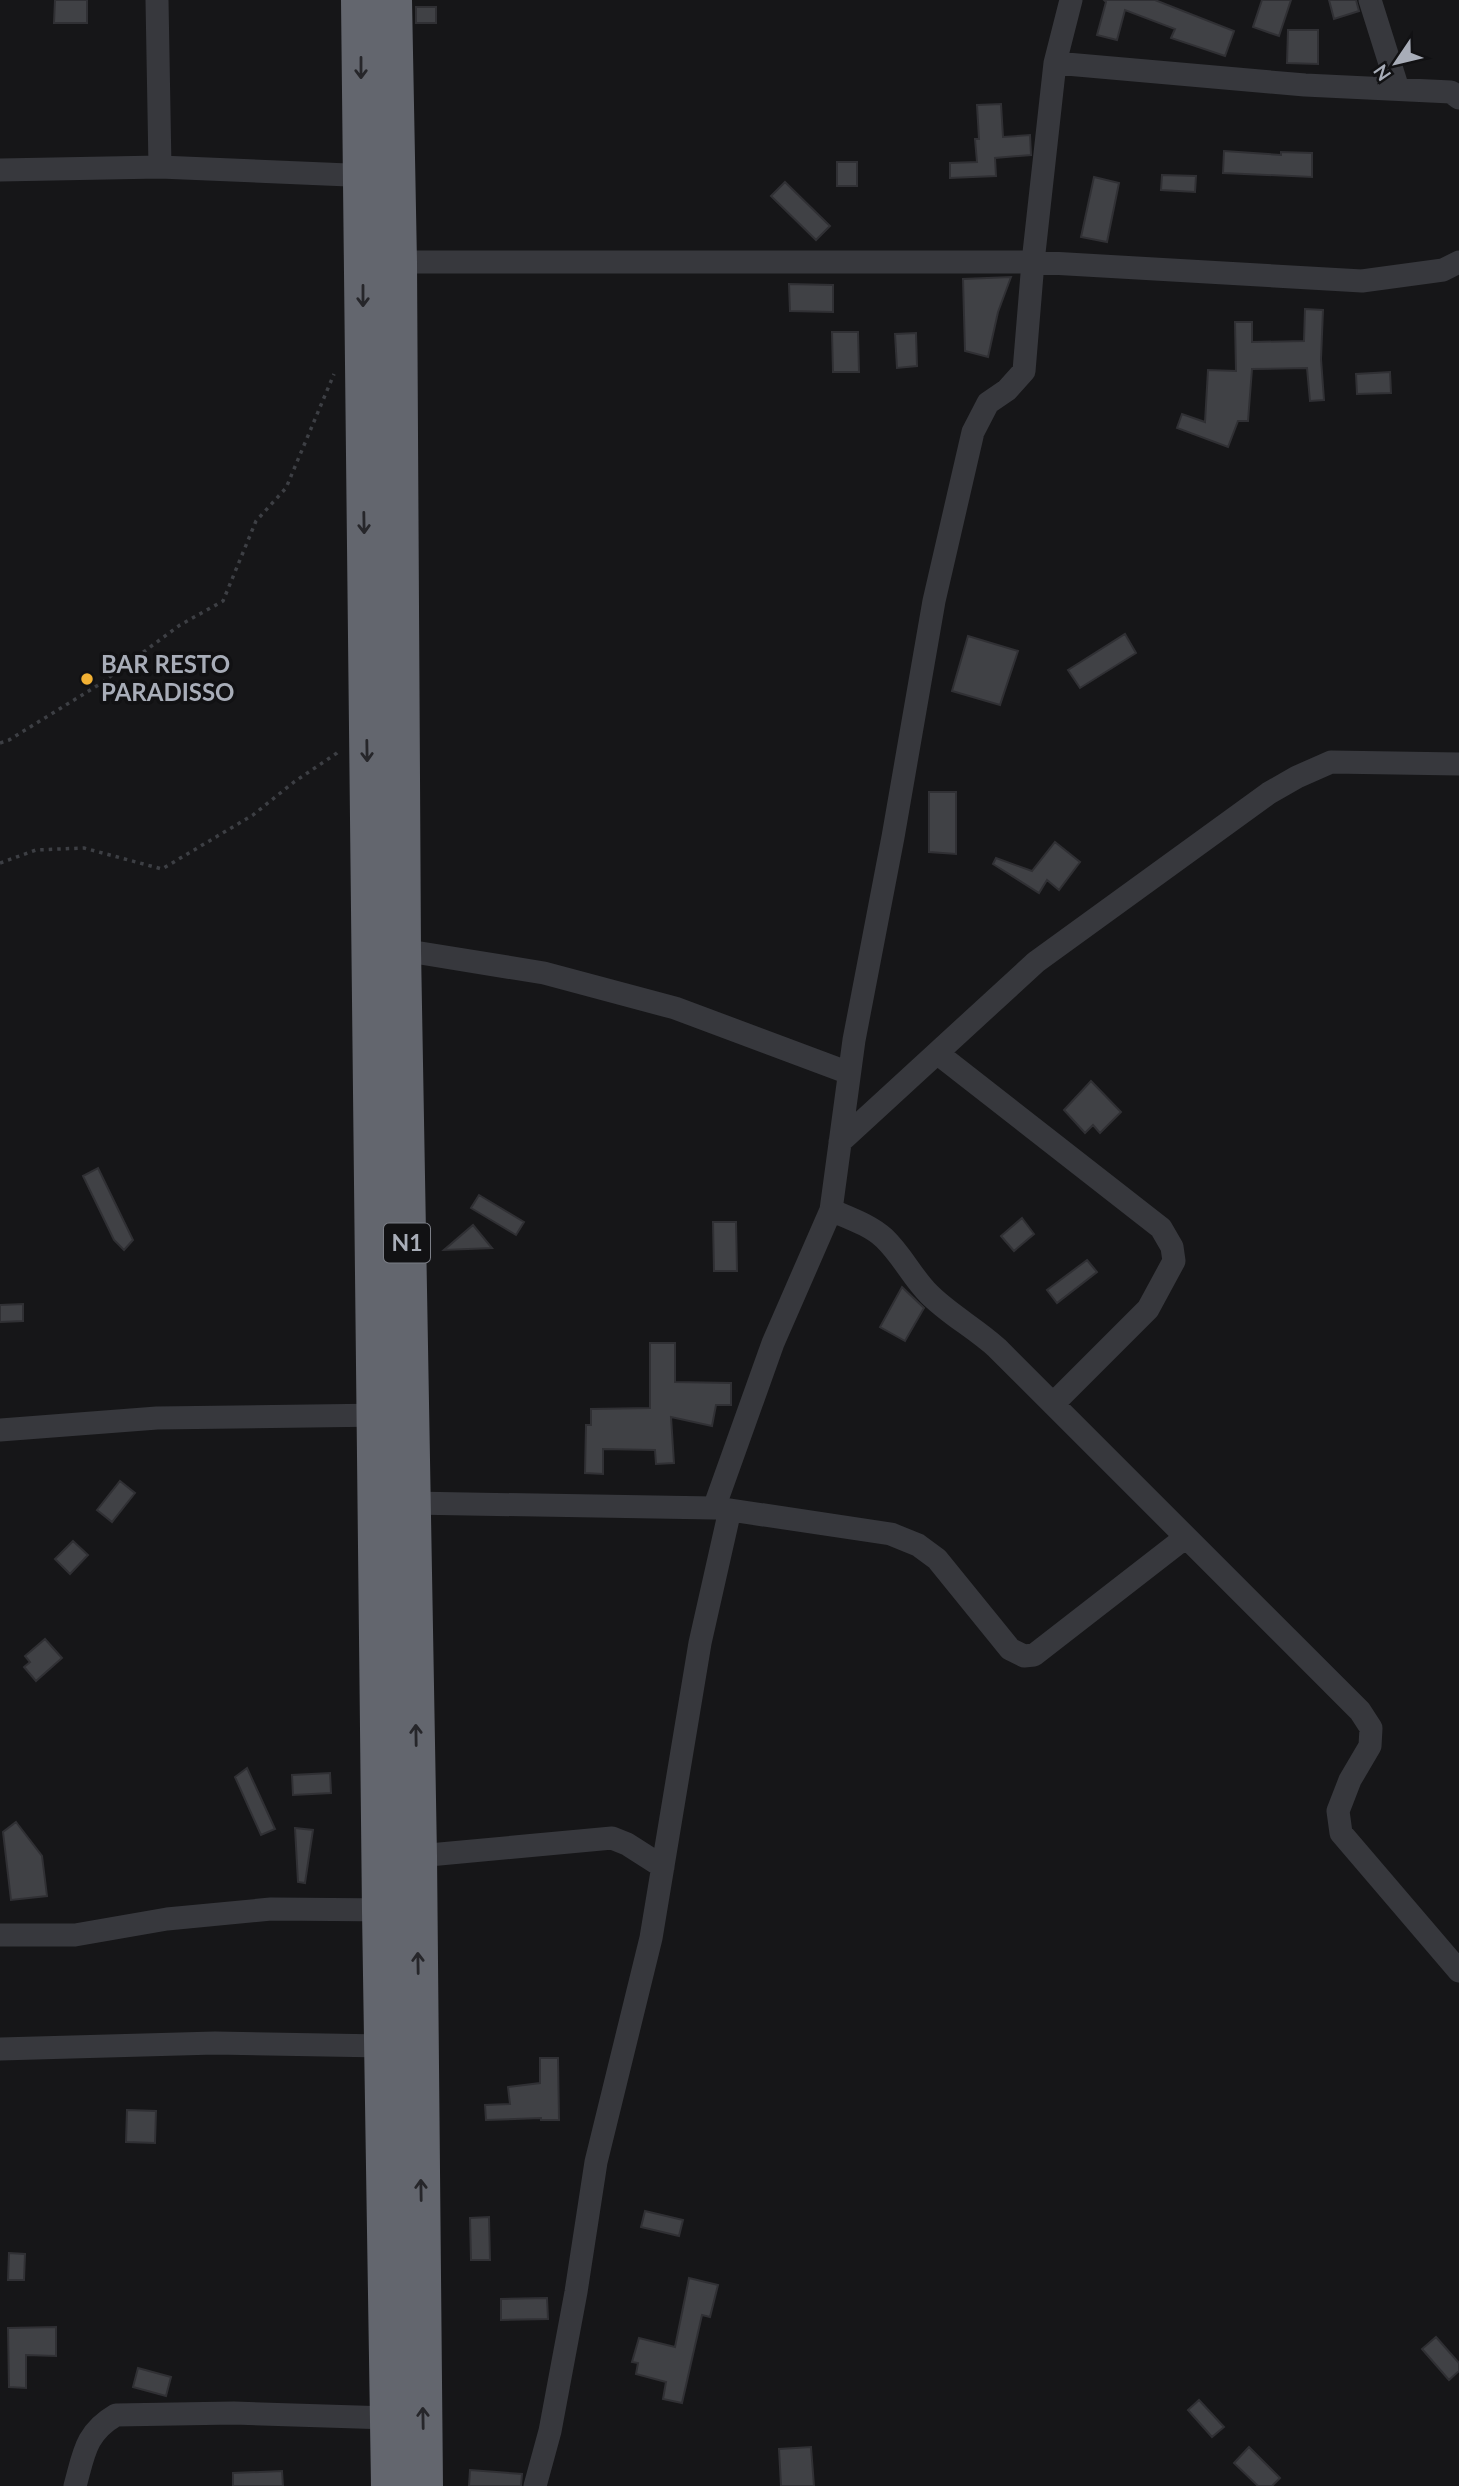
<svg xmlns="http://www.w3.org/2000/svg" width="1459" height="2486" font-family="Lato,sans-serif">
	<rect width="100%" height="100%" fill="#161618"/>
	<path fill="#404145" stroke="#303034" stroke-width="2" d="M55 0H87V23H54Z
		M1104 0H1155L1234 31 1225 56 1171 38 1175 29 1125 10 1117 40 1097 35 1106 2Z
		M1262 0H1291L1279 36 1253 27Z
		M1329 0H1356L1359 11 1334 19Z
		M416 7H436V23H416Z
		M1288 30H1318V64L1287 63Z
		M1001 104 1003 137 1030 135 1031 155 995 158 996 176 950 178V163L977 162 975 139H979L977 105Z
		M1224 151 1281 155V152L1312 153V177L1223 173Z
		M837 162H857V186H837Z
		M1162 175 1196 176 1195 192 1161 190Z
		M1094 177 1119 183 1107 242 1081 237Z
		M785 182 830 226 816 240 771 196Z
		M1011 277 998 312 988 357 965 351 963 279Z
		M789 284 833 285V312L790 311Z
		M1305 309 1323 310 1321 359 1324 400 1310 401 1307 368 1252 369 1248 421H1238L1228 447 1177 428 1182 414 1205 422 1208 370 1236 371 1235 322H1252V342L1304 341Z
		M832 332H858L859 372H833Z
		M916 333 917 366 897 368 895 334Z
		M1390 372 1391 393 1357 394 1356 374Z
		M1125 634 1136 653 1080 688 1068 670Z
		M968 636 1018 651 1000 705 952 691Z
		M929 792H956V854L929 852Z
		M1055 842 1080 862 1059 890 1047 880 1039 893 993 864 996 858 1032 871Z
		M1091 1081 1121 1112 1100 1133 1093 1125 1085 1133 1064 1110Z
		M98 1168 133 1240 124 1250 114 1240 83 1176Z
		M479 1195 524 1222 516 1235 471 1208Z
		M1022 1218 1034 1234 1014 1251 1001 1236Z
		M713 1222H736L737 1271H714Z
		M473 1225 492 1248 444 1250Z
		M1087 1260 1097 1272 1057 1303 1047 1290Z
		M902 1287 924 1308 905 1341 880 1327Z
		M23 1304V1321L0 1322V1305Z
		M650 1343H675V1382L731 1383V1405H716L712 1426 671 1417 674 1463 656 1464 655 1450 603 1449V1474L585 1473 586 1425H591V1409L650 1408Z
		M120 1481 135 1493 112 1522 97 1510Z
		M73 1541 88 1555 70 1574 55 1559Z
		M45 1639 62 1658 36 1681 24 1667 30 1662 25 1656Z
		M247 1768 275 1829 261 1835 235 1777Z
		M330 1773 331 1793 293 1795 292 1775Z
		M16 1822 42 1856 47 1896 11 1900 3 1832Z
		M295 1828 313 1830 305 1883 298 1882Z
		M540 2058H558L559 2120H541V2118L486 2120 485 2105 510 2104 508 2087 540 2083Z
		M127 2110 156 2111 155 2143 126 2142Z
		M645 2211 683 2220 679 2236 641 2227Z
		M489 2217 490 2260H471L470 2218Z
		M9 2253 25 2254 24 2280H8Z
		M689 2278 718 2285 710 2317 702 2315 682 2403 663 2399 666 2382 636 2374 638 2363 632 2362 639 2338 675 2347Z
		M547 2298 548 2319 501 2320V2299Z
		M56 2327V2356L26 2355V2388L9 2387 8 2328Z
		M1436 2337 1459 2363V2371L1449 2380 1422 2349Z
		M138 2368 171 2377 166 2396 133 2387Z
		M1199 2400 1224 2427 1212 2437 1188 2410Z
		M811 2447 814 2486H781L779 2449Z
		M1249 2447 1280 2478 1272 2486H1258L1234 2463Z
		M470 2470 522 2474 521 2486H469Z
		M282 2471 283 2486H233V2473Z"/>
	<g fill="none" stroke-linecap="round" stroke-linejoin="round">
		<path stroke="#3d3f44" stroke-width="3.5" stroke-dasharray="3.5 5" stroke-linecap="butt" d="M0 743 9 740 100 684 180 625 223 601 256 521 286 488 334 374
			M0 863 36 850 84 848 162 869 253 815 294 782 337 753 340 749"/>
		<path stroke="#37383d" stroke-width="23" d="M157 0 160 167
			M1370 0 1398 89
			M1055 63 1305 85 1451 92 1459 98
			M0 170 160 167 372 176
			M398 262H1033L1362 281 1443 270 1459 262
			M402 950 544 973 675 1008 849 1073
			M937 1053 1161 1228 1172 1247 1174 1261 1148 1309 1053 1404
			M840 1142 1036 962 1269 793 1297 777 1331 762 1459 764
			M831 1210C849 1218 870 1225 884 1238 902 1255 912 1277 929 1294 950 1315 975 1328 997 1348L1360 1711 1371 1728 1370 1746 1350 1780 1338 1811 1341 1833 1459 1971
			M0 1430 157 1418 385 1415
			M411 1503 714 1508 773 1343 831 1210 854 1040 893 837 934 601 973 432 988 403 1007 390 1024 371 1033 262 1055 63 1071 0
			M717 1508 891 1534 918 1545 937 1559 1010 1649 1024 1656 1034 1655 1186 1537
			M418 1856 612 1838 627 1844 663 1867
			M0 1935H75L167 1919 271 1909 393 1910
			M0 2049 215 2043 383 2046
			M75 2486C84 2454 85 2433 116 2415L234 2413 389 2418
			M535 2486 550 2431 576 2292 596 2162 651 1938 700 1643 730 1510"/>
		<path stroke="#63666e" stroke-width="38" d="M360 0 381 1911 390 2486
			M393 0 398 262 402 950 418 1856 424 2486"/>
	</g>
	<defs><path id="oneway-shaft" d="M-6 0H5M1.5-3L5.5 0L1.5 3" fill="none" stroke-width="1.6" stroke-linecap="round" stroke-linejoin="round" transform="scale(1.75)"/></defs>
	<g stroke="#26262a">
		<use href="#oneway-shaft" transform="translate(361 68) rotate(90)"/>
		<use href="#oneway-shaft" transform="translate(363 296) rotate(90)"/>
		<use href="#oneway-shaft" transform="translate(364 523) rotate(89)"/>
		<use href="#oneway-shaft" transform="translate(367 751) rotate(89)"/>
		<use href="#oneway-shaft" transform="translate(416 1735) rotate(-91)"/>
		<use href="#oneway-shaft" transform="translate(418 1963) rotate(-91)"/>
		<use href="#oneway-shaft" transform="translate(421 2190) rotate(-91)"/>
		<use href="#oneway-shaft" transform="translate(423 2418) rotate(-91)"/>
	</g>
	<circle fill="#f2b134" stroke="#111113" stroke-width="2.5" cx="87" cy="679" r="7"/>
	<g text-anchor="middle" stroke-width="7" stroke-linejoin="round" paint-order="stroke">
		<rect fill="#111113" stroke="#7b7e86" stroke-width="2" x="384" y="1223.5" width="46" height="39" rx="5"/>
		<g font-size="23" font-weight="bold" fill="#a8adb8">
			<text x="407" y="1251">N1</text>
		</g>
		<g font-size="24" font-weight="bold" fill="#a8adb8" stroke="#111113" text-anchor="start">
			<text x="101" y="673">BAR RESTO<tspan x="101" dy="28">PARADISSO</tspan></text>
		</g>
	</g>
	<g transform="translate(1396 63) rotate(235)" stroke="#111113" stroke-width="5" paint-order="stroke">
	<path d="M0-5L12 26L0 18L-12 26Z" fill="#a8adb8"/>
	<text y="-10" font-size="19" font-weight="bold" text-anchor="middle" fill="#a8adb8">N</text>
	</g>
</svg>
